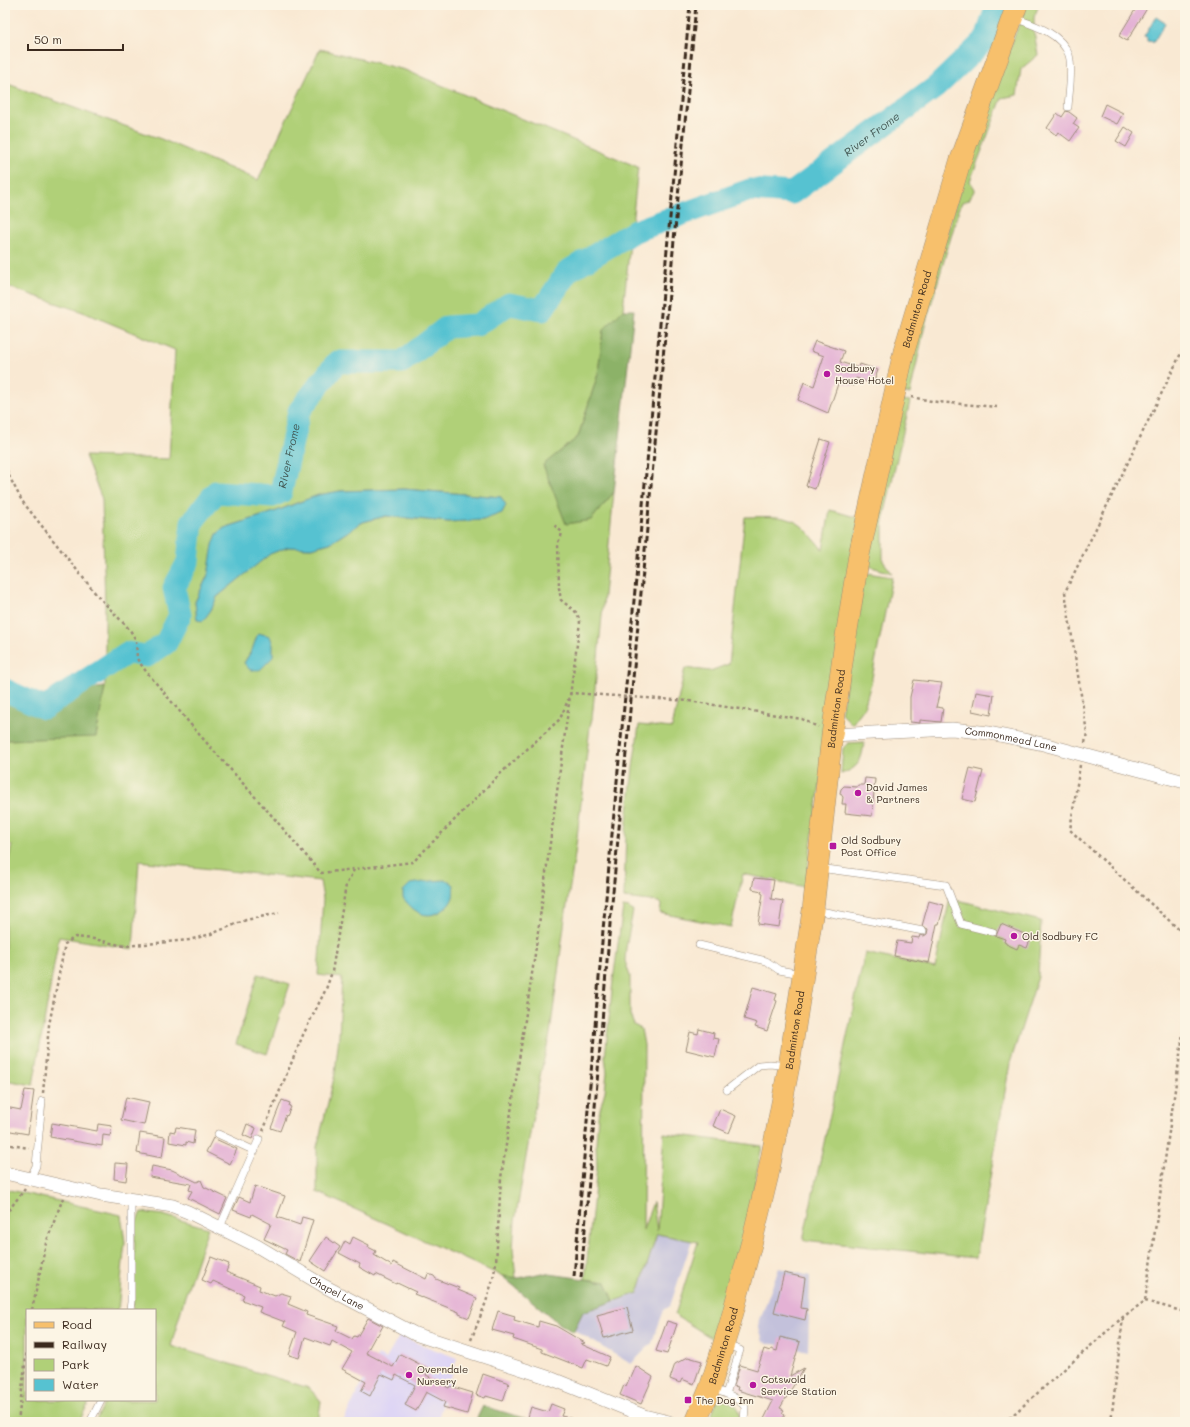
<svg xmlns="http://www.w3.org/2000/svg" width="1190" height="1427" font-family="Mali,sans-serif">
	<rect width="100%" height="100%" fill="#fcf5e5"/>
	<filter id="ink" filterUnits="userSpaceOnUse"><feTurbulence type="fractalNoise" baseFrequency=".025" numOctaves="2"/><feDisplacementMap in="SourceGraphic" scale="8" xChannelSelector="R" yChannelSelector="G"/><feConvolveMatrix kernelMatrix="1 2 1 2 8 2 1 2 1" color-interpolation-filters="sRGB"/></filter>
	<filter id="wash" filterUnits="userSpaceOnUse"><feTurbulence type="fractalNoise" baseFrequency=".012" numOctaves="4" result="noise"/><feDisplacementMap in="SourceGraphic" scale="16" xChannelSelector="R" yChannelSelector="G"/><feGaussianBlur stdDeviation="0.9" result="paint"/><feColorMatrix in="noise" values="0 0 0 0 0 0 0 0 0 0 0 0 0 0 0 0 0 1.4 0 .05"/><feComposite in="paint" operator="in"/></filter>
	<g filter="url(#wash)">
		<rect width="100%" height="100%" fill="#f9e9d3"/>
		<path fill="#ded5f5" d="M400 1335 412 1341 457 1358 437 1422H343L358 1391 378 1355 386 1359Z"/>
		<path fill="#c3c1db" d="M657 1234 692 1240 670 1306 664 1310 652 1343 631 1364 574 1330 583 1312 638 1293Z
			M779 1268 810 1276 808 1351 763 1342 758 1325Z"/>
		<path fill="#b0d078" stroke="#767d4b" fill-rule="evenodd" d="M1026 5H1039L1034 17V32L1038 55 1021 69 1017 95 1002 98 970 181 975 189 969 200 962 202 958 213 925 325 910 394 901 392 968 161Z
			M320 49 405 70 638 167 623 310 603 330 598 374 578 437 543 466 591 520 614 492 592 719 590 726 575 854 565 918 550 1034 540 1076 515 1221 513 1249 516 1278 502 1276 317 1192V1147L335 1074 339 1036 342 978 318 975 323 899 320 881 139 861 133 949 59 937 33 1085 5 1080V877L12 845 5 844V740L96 736 105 687V604L102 499 85 456 169 459 175 350 83 312 5 286V83L161 139 258 180ZM404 489 501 497 483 520 448 522 386 516 363 522 330 543 311 548 289 547 270 553 217 597 211 610 197 620 195 602 208 575 211 563 224 528 274 512 299 502 340 491ZM252 650 273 657 244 663Z
			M899 400 910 401 883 521V561L892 573 865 565Z
			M830 510 859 518 805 887 743 874 731 927 660 913 661 905 659 902 624 898 626 831 633 767 639 725 672 728 685 668 710 671 729 664 745 517C765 517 788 513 804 528 811 535 817 543 823 550Z
			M867 573 892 577 871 683 864 708 852 724 841 713 864 575Z
			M864 742C862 760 859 768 841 774L843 748 848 743Z
			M950 898 1041 921 1038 977 1010 1063 976 1258 803 1240 865 953 935 968Z
			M623 907 629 908 633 911 626 948 625 961 630 976V1015L634 1025 641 1029 644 1045 643 1230 653 1202 657 1231 664 1133 762 1146 739 1266 713 1339 675 1315 698 1242 657 1234 638 1293 614 1301 606 1282 585 1279 597 1167 596 1143 598 1116 605 1091 607 1072 605 1057 613 981Z
			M258 974 290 984 267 1054 236 1044Z
			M5 1189 121 1215 125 1242 118 1310H27V1400H90L79 1422H5Z
			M141 1212 163 1215 208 1228 185 1296 171 1346 309 1388 321 1401 318 1422H95L106 1400H155V1310H133L135 1225Z
			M723 1400C737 1404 740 1406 740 1422H709L717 1401Z"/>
		<path fill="#8cb268" stroke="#646e43" d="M623 310H634L614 492 591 520 566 524 543 465 578 437 598 374 603 330Z
			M105 687 96 737 5 740V700Z
			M542 1273 606 1282 614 1301 583 1312 573 1332 557 1322 502 1276 519 1278Z
			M483 1406 537 1422H475Z"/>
		<path fill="#56c2d1" stroke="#487678" d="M1156 17 1165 23 1153 43 1151 41 1147 42V38L1144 37Z
			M404 489 501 497 506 505 502 513 483 520 448 522 386 516 363 522 330 543 311 548 288 547 270 554 217 597 211 610 203 621 197 620 195 602 208 575 213 545 217 534 224 528 274 512 318 495 340 491Z
			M258 633 270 636 273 645V657L260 670H250L244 663 252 650Z
			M444 880 449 881 454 885C453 888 454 893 453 897 449 910 432 919 420 913 413 910 408 904 403 898V891L410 884 431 881Z"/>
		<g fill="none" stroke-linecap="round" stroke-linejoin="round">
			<path stroke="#56c2d1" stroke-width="23" id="s1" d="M5 690 44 708 127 653 147 656 166 643 180 615 174 588 188 562 192 522 216 492 273 496 281 492 299 411 337 362H402L447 327 477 325 509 304 542 310 568 271 635 231 750 190 792 193 936 87 986 39 997 5"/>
		</g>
		<g id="blocks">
			<path fill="#e4b2d5" d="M1138 5H1149L1127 41 1119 36Z
				M1105 104 1123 113 1117 124 1100 116Z
				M1066 111 1069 112 1077 118 1073 124 1079 128 1070 141 1058 132 1056 135 1047 128 1057 113 1062 117Z
				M1125 127 1134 133 1126 147 1116 141Z
				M815 341 844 351 840 362 859 368 860 364 878 370 873 384 856 378 853 386 839 381 828 413 798 400 804 382 814 386 824 356 811 351Z
				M821 439 830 442 815 489 806 486Z
				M914 680 942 683 936 707 943 708 941 722 920 720V723L910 722V697Z
				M976 692 994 695 991 715 972 711Z
				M970 768 983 771 975 802 962 799Z
				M865 778 875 779 872 816 845 813 846 804H842L843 797 840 793 841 789 844 786 857 787 858 785H864Z
				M754 878 774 880 771 899 783 901 779 927 758 924 763 894 761 893 762 891 752 889Z
				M929 901 944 905 939 924H937L929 963 894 956 897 941 911 943 912 937 919 938 920 935 924 936 927 934 928 929 922 926Z
				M1001 924 1031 937 1027 948 1019 945 1017 949 1006 944V943L1004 942 1005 939 996 936Z
				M753 987 777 994 775 1000 777 1001 767 1031 755 1027 757 1023 744 1019Z
				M699 1029 714 1033 713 1038 719 1039 715 1057 686 1050 690 1032 698 1034Z
				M25 1090 34 1091 28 1134 5 1130V1107L21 1110Z
				M126 1097 149 1102 144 1125 121 1120Z
				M282 1100 290 1103 289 1106 291 1107 287 1116 286 1115 280 1131 271 1128Z
				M720 1109 736 1116 729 1133 713 1126Z
				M52 1123 97 1131 98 1124 112 1126 110 1136 103 1135 102 1146 50 1137Z
				M247 1124 256 1128 252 1139 243 1135Z
				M176 1127 195 1130 193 1144 186 1142V1145L169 1142 170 1131 175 1132Z
				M140 1133 165 1137 162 1158 137 1153Z
				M213 1138 237 1149 230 1164 206 1152Z
				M115 1163 128 1164 126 1181 114 1179Z
				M152 1166 172 1170 197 1182 201 1180 204 1187 227 1198 220 1214 188 1198 192 1191 189 1190 191 1184 150 1177Z
				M255 1186 285 1196 277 1217 300 1225 302 1217 313 1220 300 1262 285 1254 287 1250 264 1239 271 1224 252 1214 251 1217 233 1210 239 1197 250 1202Z
				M326 1237 340 1247 325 1271 310 1261Z
				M353 1237 369 1245 368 1247 376 1251 374 1255 392 1266 393 1262 426 1279 428 1274 434 1276 436 1279 459 1288 458 1290 477 1298 469 1318 459 1314V1312L414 1294 416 1292 397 1283 396 1284 376 1274 375 1276 359 1267 360 1264 339 1253 345 1241 350 1244Z
				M211 1257 229 1264 226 1272 260 1286 259 1290 275 1296 281 1293 291 1296 288 1304 307 1312 306 1315 338 1326 336 1331 352 1339 354 1336 357 1337 368 1318 383 1326 377 1336 376 1335 366 1353 393 1367 400 1354 429 1369 426 1375 430 1377 429 1378 449 1388 450 1386 473 1393 467 1414 443 1407 445 1402 426 1392 416 1411 405 1405 415 1385 396 1375 394 1380 381 1374 370 1396 361 1391 366 1382 342 1369 352 1352 332 1341 330 1346 305 1337 299 1358 289 1355 297 1332 283 1326 285 1322 259 1312 261 1307 242 1300 244 1295 213 1281 211 1284 202 1280Z
				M784 1273 805 1278 801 1308 807 1309 805 1320 774 1312Z
				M627 1307 633 1330 604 1338 597 1315Z
				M498 1311 515 1316 514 1320 538 1327 539 1321 556 1326 585 1343 581 1344 610 1357 606 1366 587 1359 583 1368 542 1352V1349L513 1339 514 1336 492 1330Z
				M667 1321 677 1324 667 1354 656 1351Z
				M780 1337 800 1342 790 1376 804 1368 780 1408 784 1410 782 1413 785 1415 781 1422H764L763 1421 773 1401 737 1390 738 1387 734 1386 740 1365 757 1370 764 1349 770 1351 771 1349 777 1351Z
				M688 1357 702 1361 694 1384 682 1379 680 1383 670 1379 675 1364Z
				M636 1366 653 1377 641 1404 620 1395 624 1385 626 1386 630 1377 631 1378Z
				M483 1374 509 1383 503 1401 486 1396 485 1398 476 1395Z
				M551 1404 564 1409 561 1416 574 1419 573 1422H544L528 1417 531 1407 548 1412Z"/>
		</g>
	</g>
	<g filter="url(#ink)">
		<use href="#blocks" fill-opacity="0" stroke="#9a8a78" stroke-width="1"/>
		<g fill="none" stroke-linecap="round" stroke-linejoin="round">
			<g stroke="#9a8a78" stroke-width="8">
				<path id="service" d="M1014 18C1034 25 1061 33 1069 55 1073 69 1069 92 1068 107
					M819 868 946 885 961 924 993 932
					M815 910 923 931
					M699 945 766 961 779 970 801 974
					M727 1090 759 1065 770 1064 787 1066
					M218 1134 255 1151
					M30 1179 36 1166 42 1101
					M220 1227 259 1139
					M130 1310 131 1302V1200
					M712 1389C724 1393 737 1396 745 1407L744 1422
					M726 1394 740 1350 726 1345
					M90 1422 101 1400"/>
			</g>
			<g stroke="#9a8a78" stroke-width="14">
				<g id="minor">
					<path id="s2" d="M832 735 952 729 989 733 1043 744 1185 782"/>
					<path id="s3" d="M5 1173 101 1195 173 1206 188 1212 257 1246 324 1286 415 1334 550 1378 644 1416 669 1422"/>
				</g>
			</g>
			<g stroke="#9a8a78" stroke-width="22">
				<g id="primary">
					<path id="s4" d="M696 1422 710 1388 730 1324 753 1237 768 1175 789 1066 813 910 832 735 844 649 859 555 904 351 960 162 1017 5"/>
				</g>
			</g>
			<path stroke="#9a8a78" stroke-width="2.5" stroke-dasharray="3 3" stroke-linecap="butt" d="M911 397 937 402 997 407
				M5 464 8 474 22 501 96 594 130 630 136 640 137 659 145 670 197 732 273 817 321 873 413 862 501 773 560 719 571 693 587 694
				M689 701 802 719 818 727
				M1085 743 1087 733 1065 592 1185 345
				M1080 765 1070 830 1185 935
				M43 1093 49 1025 65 944 75 937 94 939 124 946 189 940 211 934 246 920 279 913
				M263 1131 303 1035 326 989 332 972 346 885 354 870
				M5 1144 29 1148
				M5 1215 25 1189
				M1145 1301 1185 1312
				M32 1310 46 1243 63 1198
				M471 1340 486 1302 493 1279 496 1263 501 1178 535 954 580 622 577 613 561 600 559 588 558 542 561 537 562 532 554 525
				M18 1422 27 1349
				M1005 1422 1123 1317 1145 1301 1185 1019
				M1111 1422 1123 1317"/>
			<use href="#service" stroke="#fff" stroke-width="7"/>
			<use href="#minor" stroke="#fff" stroke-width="13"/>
			<use href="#primary" stroke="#f7c06c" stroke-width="21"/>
			<path stroke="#3b2a1e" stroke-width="3" stroke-dasharray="6 3" stroke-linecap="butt" d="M574 1277 603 930 690 5
				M581 1278 610 924 696 5"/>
			<path stroke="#9a8a78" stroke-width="2.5" stroke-dasharray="3 3" stroke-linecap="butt" d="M587 694 689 701"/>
		</g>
	</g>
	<g fill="#b5179e" stroke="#fcf5e5" stroke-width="1.5">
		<circle cx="827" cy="374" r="4"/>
		<circle cx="858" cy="793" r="4"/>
		<rect x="829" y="842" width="8" height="8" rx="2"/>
		<circle cx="1014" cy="936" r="4"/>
		<circle cx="409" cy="1375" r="4"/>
		<circle cx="753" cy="1385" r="4"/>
		<rect x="684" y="1396" width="8" height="8" rx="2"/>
	</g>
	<g text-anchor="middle" stroke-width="3" stroke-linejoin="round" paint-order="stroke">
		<g font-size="10" fill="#3b2a1e" stroke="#fcf5e5">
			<text dy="4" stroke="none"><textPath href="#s4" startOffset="1137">Badminton Road</textPath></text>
			<text dy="4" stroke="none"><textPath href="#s4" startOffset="729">Badminton Road</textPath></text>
			<text dy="4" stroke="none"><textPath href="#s2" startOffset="180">Commonmead Lane</textPath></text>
			<text dy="4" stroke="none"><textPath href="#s4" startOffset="405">Badminton Road</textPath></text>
			<text dy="4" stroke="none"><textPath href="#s3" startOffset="357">Chapel Lane</textPath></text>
			<text dy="4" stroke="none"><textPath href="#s4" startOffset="81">Badminton Road</textPath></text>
		</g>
		<g font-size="10" fill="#3b2a1e" stroke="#fcf5e5" text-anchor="start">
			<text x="835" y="372">Sodbury<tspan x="835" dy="12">House Hotel</tspan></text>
			<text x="866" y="791">David James<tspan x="866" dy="12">&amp; Partners</tspan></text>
			<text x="841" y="844">Old Sodbury<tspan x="841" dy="12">Post Office</tspan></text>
			<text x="1022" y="940">Old Sodbury FC</text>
			<text x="417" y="1373">Overndale<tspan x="417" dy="12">Nursery</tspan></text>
			<text x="761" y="1383">Cotswold<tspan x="761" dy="12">Service Station</tspan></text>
			<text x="696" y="1404">The Dog Inn</text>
		</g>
		<g font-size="11" font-style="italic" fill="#435854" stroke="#fcf5e5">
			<text dy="4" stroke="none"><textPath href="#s1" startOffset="1176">River Frome</textPath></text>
			<text dy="4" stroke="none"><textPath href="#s1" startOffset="456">River Frome</textPath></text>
		</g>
	</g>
	<rect width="1190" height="1427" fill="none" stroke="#fcf5e5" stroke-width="20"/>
	<rect x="26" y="1309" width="130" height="92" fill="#fcf5e5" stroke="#afa495"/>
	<rect x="34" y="1322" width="20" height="6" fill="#f7c06c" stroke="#afa495"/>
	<text x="62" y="1329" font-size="12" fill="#3b2a1e">Road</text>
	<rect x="34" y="1342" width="20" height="6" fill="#3b2a1e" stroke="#afa495"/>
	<text x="62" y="1349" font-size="12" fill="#3b2a1e">Railway</text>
	<rect x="34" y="1359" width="20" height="12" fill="#b0d078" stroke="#afa495"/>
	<text x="62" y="1369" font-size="12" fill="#3b2a1e">Park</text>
	<rect x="34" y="1379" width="20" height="12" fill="#56c2d1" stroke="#afa495"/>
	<text x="62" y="1389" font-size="12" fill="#3b2a1e">Water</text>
	<path d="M28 44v6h95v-6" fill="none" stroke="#3b2a1e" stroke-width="2"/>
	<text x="34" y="44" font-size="12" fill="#3b2a1e" stroke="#fcf5e5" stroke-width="3" paint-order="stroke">50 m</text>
</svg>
